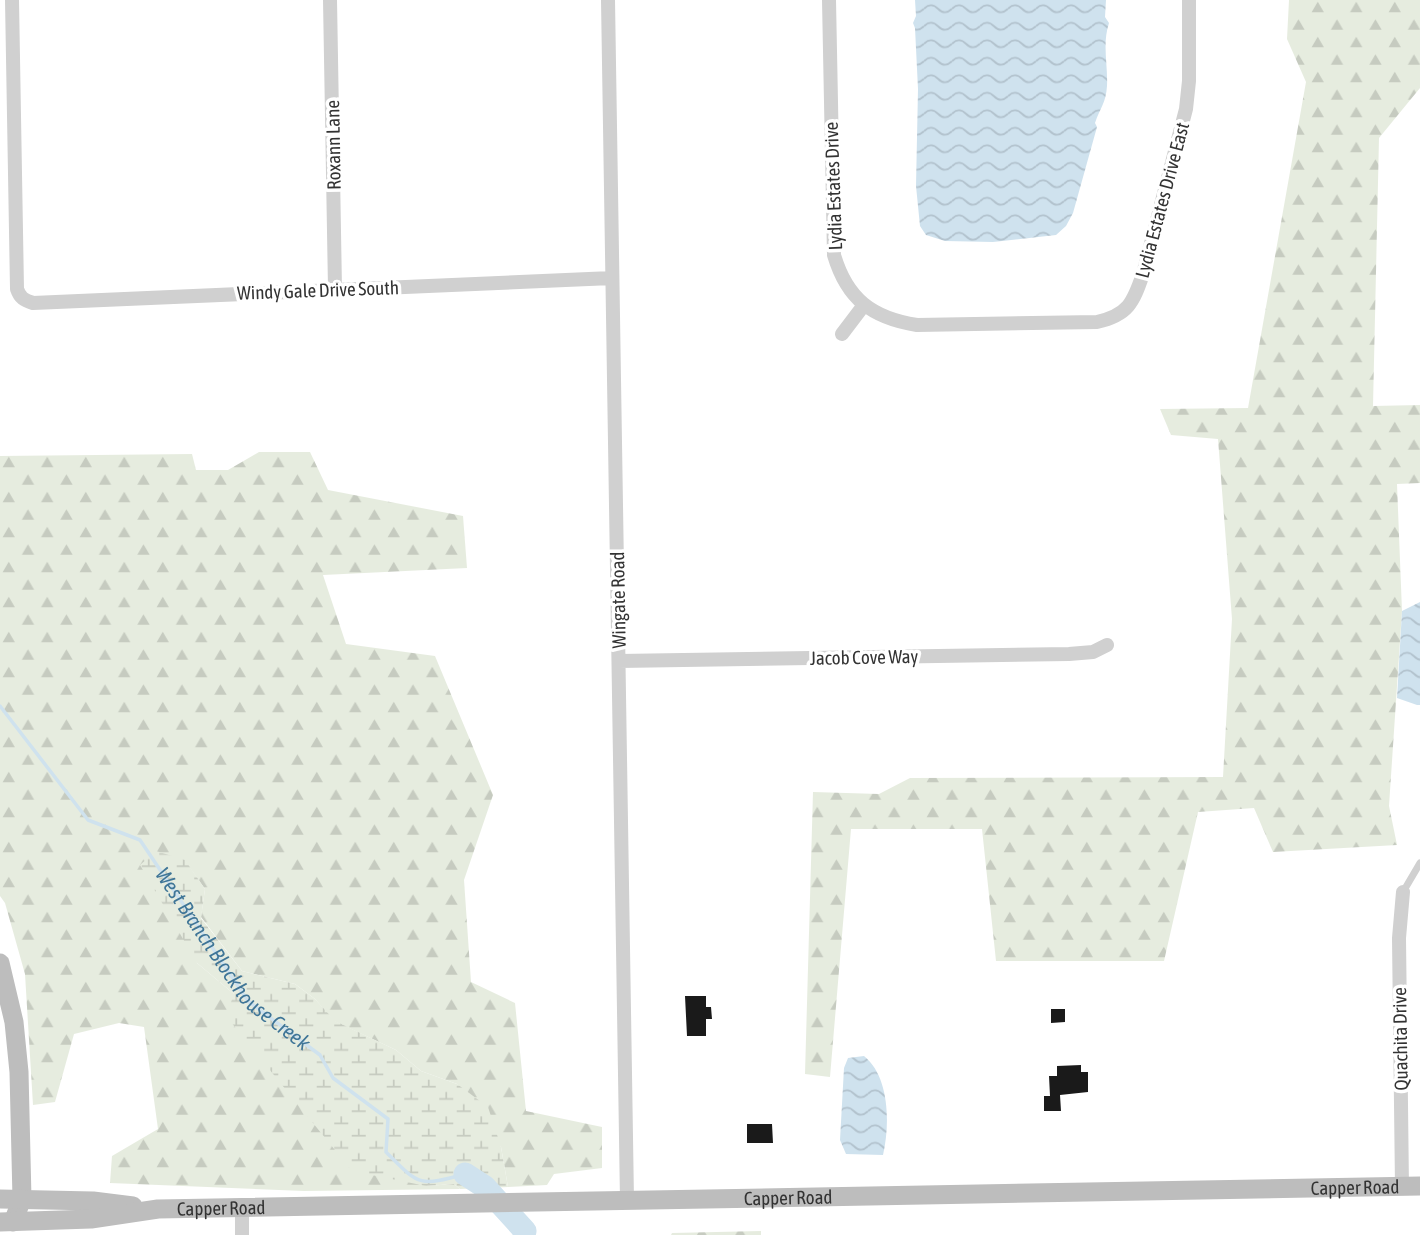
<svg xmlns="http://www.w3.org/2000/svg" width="1420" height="1235" font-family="'Asap Condensed',sans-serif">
	<defs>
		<pattern id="forest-firs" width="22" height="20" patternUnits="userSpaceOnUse" patternTransform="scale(1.75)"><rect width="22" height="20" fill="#e6ecdf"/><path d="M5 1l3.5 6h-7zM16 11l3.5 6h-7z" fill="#c6cbc0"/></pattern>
		<pattern id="wetland-marsh" width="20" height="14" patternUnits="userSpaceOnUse" patternTransform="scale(1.75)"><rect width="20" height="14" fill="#e6ecdf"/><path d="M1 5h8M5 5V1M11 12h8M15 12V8" fill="none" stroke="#c6cbc0"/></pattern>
		<pattern id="water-waves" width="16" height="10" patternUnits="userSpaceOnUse" patternTransform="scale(1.75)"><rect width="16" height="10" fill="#cfe2ee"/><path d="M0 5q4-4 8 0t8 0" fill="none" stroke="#b2c2cd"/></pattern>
	</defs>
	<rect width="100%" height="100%" fill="#fff"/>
	<path fill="url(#forest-firs)" d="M1289 0H1420V88L1379 138 1373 406 1420 405V483L1397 484 1402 611 1389 806 1397 845 1273 852 1254 808 1198 812 1164 961H996L982 829H851L830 1077 805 1074 813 792 879 794 910 778 1223 777 1232 619 1218 439 1171 435 1160 409 1248 408 1306 82 1287 39Z
		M259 452H310L328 490 463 516 467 568 323 575 346 644 435 656 493 795 464 880 471 982 515 1003 526 1111 602 1127V1168L554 1174 547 1185 508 1187 501 1147 457 1084 421 1071 396 1050 334 1021 315 999 295 984 242 971 201 917 205 889 185 861 197 963 234 994 426 1186 454 1184 460 1189 304 1191 110 1183 112 1156 158 1129 144 1027 119 1023 74 1034 55 1102 33 1105 25 974 5 903 0 896V456L192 454 196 470H228Z
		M761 1231V1235H671L672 1233Z"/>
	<path fill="url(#wetland-marsh)" d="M156 851 185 860 205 889 201 918 242 971 295 984 315 999 335 1021 396 1050 421 1071 457 1084 488 1107 501 1147 508 1187 460 1189 454 1184 426 1186 352 1171 226 1016 234 994 197 963 140 865Z"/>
	<path fill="url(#water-waves)" d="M915 0H1106L1105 17 1109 23C1102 44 1108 64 1107 86 1106 103 1100 108 1095 123L1097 127 1073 213 1066 226 1056 235 993 242 945 241 926 235 920 226 916 186 918 89 915 28 913 23 916 16Z
		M1420 602V705H1417L1397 698 1402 611Z
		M864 1056C890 1077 890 1125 883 1155L846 1154 840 1140 844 1068 848 1058Z
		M506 1213H521L532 1231 531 1235H519Z"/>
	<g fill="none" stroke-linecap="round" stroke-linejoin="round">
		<path stroke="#cfe2ee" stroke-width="3.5" id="s1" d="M0 706 88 820 140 840 248 1001 320 1055 333 1078 388 1119 386 1152C419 1185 418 1187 465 1174"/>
		<path stroke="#cfe2ee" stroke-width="23" d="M465 1174 485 1187 525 1231 524 1235"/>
	</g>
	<path fill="#1a1a1a" d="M685 996H706V1007H711L712 1019H706V1036H687Z
		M1051 1009H1065V1022L1051 1023Z
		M1081 1065V1072H1088V1092L1060 1095 1061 1111H1044V1096H1050L1049 1076H1057V1066Z
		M747 1124H772L773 1143H747Z"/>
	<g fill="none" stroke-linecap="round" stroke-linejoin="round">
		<path stroke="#d0d0d0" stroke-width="7" d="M1403 892 1420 863"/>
		<path stroke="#d0d0d0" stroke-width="14" d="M12 0 17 289C20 298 24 300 33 303L612 278
			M330 0 335 289
			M608 0 627 1200
			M829 0 834 255C847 299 872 318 917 325L1097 322C1128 315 1133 303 1143 274L1186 109 1189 81V0
			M842 334 864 305
			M619 661 1069 654 1093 652 1107 645
			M1402 1187 1399 938 1403 892
			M242 1207V1235"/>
		<g stroke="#bdbdbd" stroke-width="19">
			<path d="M0 963 14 1022 19 1072 22 1199 13 1222"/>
			<path d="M0 1199 93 1201 133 1206"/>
			<path id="s2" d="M0 1222 91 1219 158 1209 1420 1186"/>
		</g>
	</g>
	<g text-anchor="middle" stroke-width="7" stroke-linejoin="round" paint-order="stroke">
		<g font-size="19" fill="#333" stroke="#fff">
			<text transform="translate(333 145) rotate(-91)" y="7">Roxann Lane</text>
			<text transform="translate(833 186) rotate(-92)" y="7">Lydia Estates Drive</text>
			<text transform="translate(1162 200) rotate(-75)" y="7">Lydia Estates Drive East</text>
			<text transform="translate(318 290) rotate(-2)" y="7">Windy Gale Drive South</text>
			<text transform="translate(618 600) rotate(-91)" y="7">Wingate Road</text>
			<text transform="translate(864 657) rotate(-1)" y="7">Jacob Cove Way</text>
			<text transform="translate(1400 1039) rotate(-91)" y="7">Quachita Drive</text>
			<text dy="7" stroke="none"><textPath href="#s2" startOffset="1356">Capper Road</textPath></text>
			<text dy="7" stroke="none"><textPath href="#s2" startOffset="789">Capper Road</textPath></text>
			<text dy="7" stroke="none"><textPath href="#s2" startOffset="222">Capper Road</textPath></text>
		</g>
		<g font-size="21" font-style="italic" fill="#3f7597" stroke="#fff">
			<text dy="7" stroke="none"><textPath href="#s1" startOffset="352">West Branch Blockhouse Creek</textPath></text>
		</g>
	</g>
</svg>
